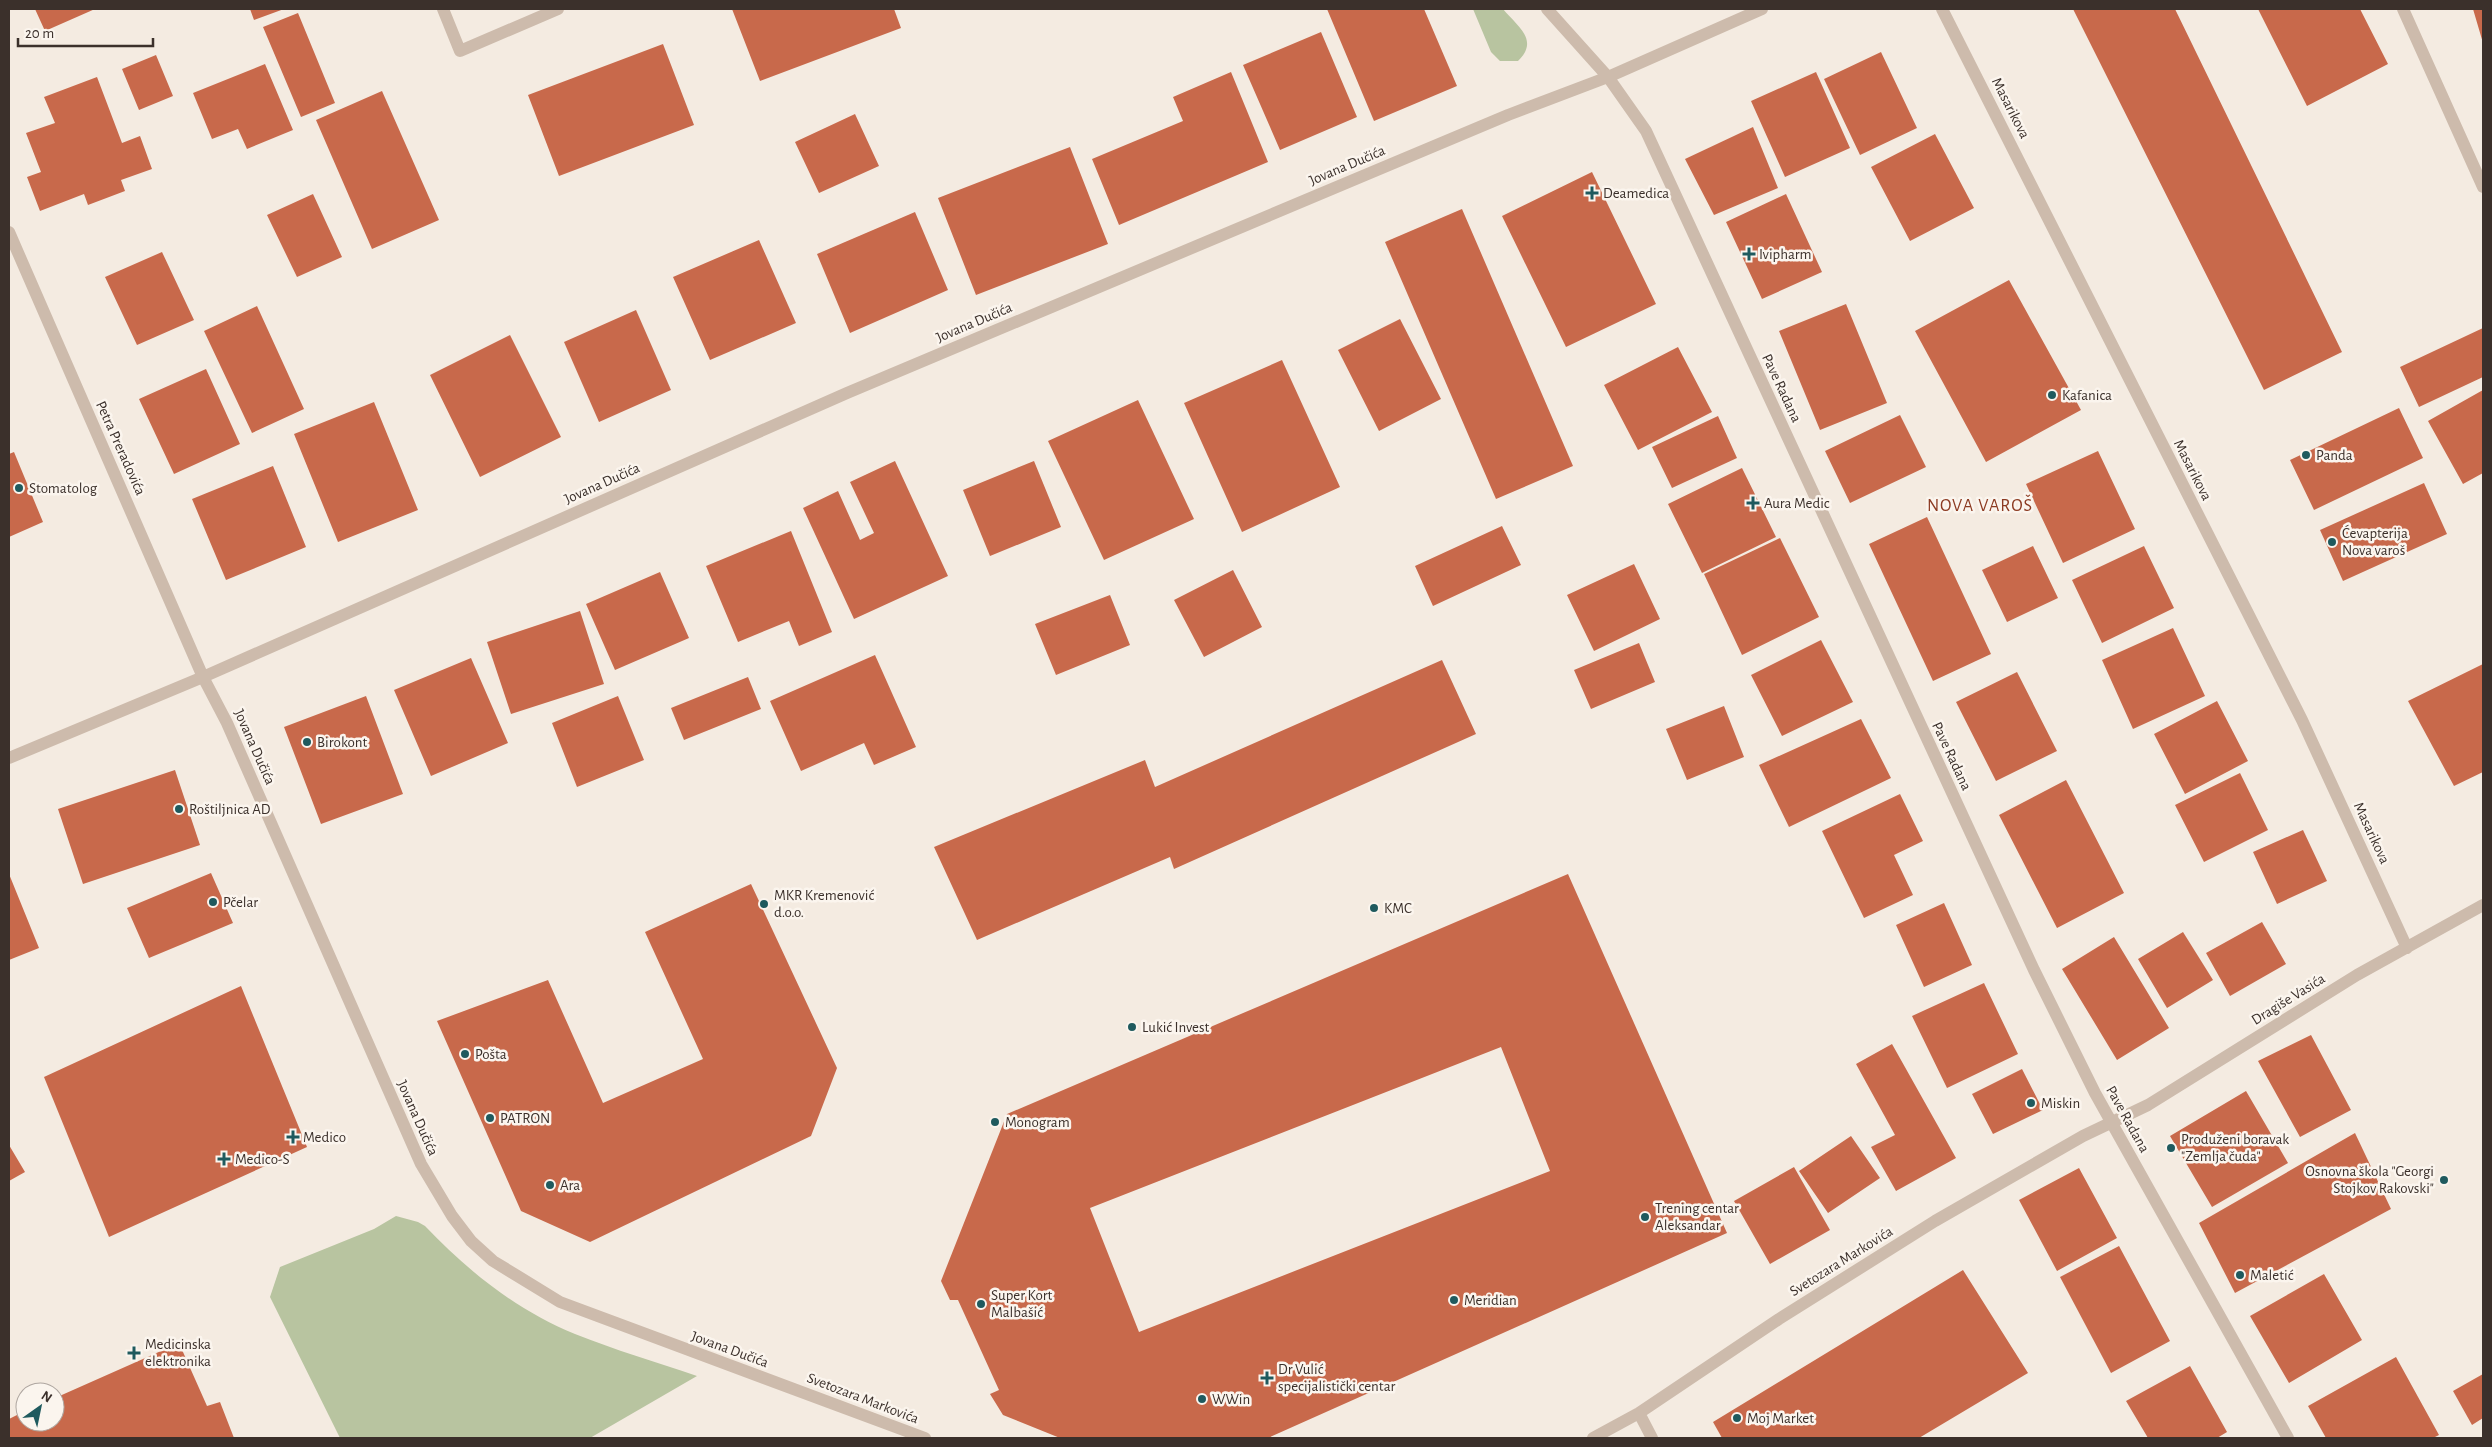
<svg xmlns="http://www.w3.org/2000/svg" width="2492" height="1447" font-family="'Alegreya Sans',sans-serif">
	<rect width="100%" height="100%" fill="#f4ebe1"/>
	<path fill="#b8c4a0" d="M1473 9H1503C1517 26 1540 40 1518 61H1500L1491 52Z
		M396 1216 418 1222 425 1226C468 1271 516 1310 575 1334 615 1350 656 1362 697 1376L590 1438H340L270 1297 280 1267 374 1229Z"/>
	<path fill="#c8694b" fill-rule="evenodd" d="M35 9H95L45 31Z
		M250 9H284L254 20Z
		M732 9H894L901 28 760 81Z
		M1327 9H1424L1457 86 1374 121Z
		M2073 9H2175L2342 352 2264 390Z
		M2258 9H2360L2388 64 2307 106Z
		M2473 9H2483V43Z
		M298 13 335 103 301 117 263 27Z
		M1321 32 1357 117 1280 150 1243 65Z
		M663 44 694 125 559 176 528 95Z
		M1881 52 1917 128 1860 155 1824 79Z
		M156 55 173 96 139 110 122 69Z
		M265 64 293 130 247 149 238 129 212 139 193 93Z
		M1231 72 1268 162 1119 225 1092 159 1183 121 1173 97Z
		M1816 72 1850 148 1785 177 1751 101Z
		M97 77 122 143 140 136 152 169 121 180 125 191 88 205 84 194 40 211 27 177 41 172 26 133 55 123 44 97Z
		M382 91 439 220 372 249 316 120Z
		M855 114 879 166 819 193 795 142Z
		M1753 127 1778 188 1714 215 1685 159Z
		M1935 134 1974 208 1910 241 1871 167Z
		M1070 147 1108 244 976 295 938 198Z
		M1592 172 1656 304 1566 347 1502 216Z
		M313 194 342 257 297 277 267 215Z
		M1786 194 1822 272 1762 299 1726 222Z
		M1462 209 1573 466 1496 499 1385 242Z
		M915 212 948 290 850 333 817 254Z
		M759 240 796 323 710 360 673 277Z
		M162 252 194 320 137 345 105 277Z
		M2009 280 2081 410 1986 462 1915 331Z
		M1846 304 1887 403 1820 430 1779 331Z
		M257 306 304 409 252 433 204 331Z
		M636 310 671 390 599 422 564 342Z
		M1400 319 1441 399 1379 431 1338 350Z
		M2483 328V377L2419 407 2400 367Z
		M510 335 561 437 480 477 430 375Z
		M1678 347 1712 412 1638 450 1604 385Z
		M1282 360 1340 487 1242 532 1184 403Z
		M206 369 240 444 174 474 139 399Z
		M2483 390V473L2463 484 2428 421Z
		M1138 400 1194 519 1104 560 1048 441Z
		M374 402 418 510 338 542 294 434Z
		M2399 408 2423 458 2314 510 2290 460Z
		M1900 415 1926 467 1850 503 1825 451Z
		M1718 416 1737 458 1672 488 1652 447Z
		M2098 451 2135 529 2063 563 2026 484Z
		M14 452 43 522 9 537V454Z
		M895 461 948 576 854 619 803 508 838 491 860 540 874 533 850 482Z
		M1034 461 1061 527 990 556 963 490Z
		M273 466 306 547 226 580 192 499Z
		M1742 468 1776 537 1702 573 1668 504Z
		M2424 483 2447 534 2343 581 2320 530Z
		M1927 517 1991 654 1933 681 1869 544Z
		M1502 526 1521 565 1433 606 1415 566Z
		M791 531 832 632 799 646 789 621 738 642 706 566Z
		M1780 538 1819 617 1742 655 1704 574Z
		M2033 546 2058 598 2007 622 1982 570Z
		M2144 546 2174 608 2102 643 2072 580Z
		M1634 564 1660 619 1594 651 1567 595Z
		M1233 570 1262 627 1204 657 1174 600Z
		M660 572 689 638 615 670 586 604Z
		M1110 595 1130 645 1056 675 1035 624Z
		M580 611 604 684 511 714 487 642Z
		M2173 628 2205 696 2133 729 2102 660Z
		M1821 640 1853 702 1782 736 1751 675Z
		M1639 643 1655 682 1591 709 1574 670Z
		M875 655 916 747 874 765 864 743 801 771 770 701Z
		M471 658 508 743 431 776 394 690Z
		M1442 660 1476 734 1174 869 1170 857 977 940 934 847 1145 760 1155 787Z
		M2483 664V772L2454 786 2408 701Z
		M2017 672 2057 751 1996 781 1956 702Z
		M748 677 761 709 684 740 671 708Z
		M366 696 403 794 321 824 284 727Z
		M618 696 644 760 577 787 552 723Z
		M2217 701 2248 761 2185 794 2154 734Z
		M1724 706 1744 757 1687 780 1666 729Z
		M1861 719 1891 778 1789 827 1759 765Z
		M175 770 200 845 83 884 58 809Z
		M2240 773 2268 830 2204 862 2175 805Z
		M2066 780 2124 893 2057 928 1999 815Z
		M1900 794 1923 841 1894 855 1913 895 1864 918 1822 831Z
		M2303 830 2327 881 2277 904 2253 852Z
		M211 873 233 923 149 958 127 908Z
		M9 874 39 948 9 960Z
		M1568 874 1727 1233 1268 1438H1060L1003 1415 990 1394 999 1390 958 1300H950L941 1281 1007 1114ZM1501 1047 1550 1171 1139 1332 1090 1208Z
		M751 884 837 1068 811 1136 590 1242 521 1211 437 1021 548 980 603 1103 703 1059 645 932Z
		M1944 903 1972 965 1924 987 1896 925Z
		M2262 922 2286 964 2230 996 2206 953Z
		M2183 932 2213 980 2167 1008 2138 959Z
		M2114 937 2169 1028 2117 1060 2062 969Z
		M1984 983 2018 1054 1947 1088 1912 1016Z
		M241 986 307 1147 109 1237 44 1077Z
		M2311 1035 2351 1110 2300 1137 2258 1061Z
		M1892 1044 1956 1158 1896 1191 1871 1147 1895 1135 1856 1064Z
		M2022 1069 2043 1110 1993 1134 1972 1094Z
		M2246 1091 2288 1163 2212 1207 2170 1136Z
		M2355 1133 2391 1209 2235 1293 2199 1223Z
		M1851 1136 1880 1178 1828 1213 1799 1171Z
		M9 1145 25 1172 9 1181Z
		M1794 1167 1830 1230 1770 1264 1734 1201Z
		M2079 1168 2117 1238 2057 1271 2019 1200Z
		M2119 1246 2170 1341 2111 1373 2060 1277Z
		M1963 1270 2028 1373 1919 1438H1722L1713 1422Z
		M2324 1274 2362 1340 2289 1383 2250 1316Z
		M179 1343 207 1406 220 1402 234 1438H9V1419L25 1411V1422H55V1398Z
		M2396 1357 2439 1435 2433 1438H2326L2308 1406Z
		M2190 1366 2227 1432 2217 1438H2148L2126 1401Z
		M2483 1374V1418L2472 1425 2453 1391Z"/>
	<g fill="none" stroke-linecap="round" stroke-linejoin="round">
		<path stroke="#cdbbac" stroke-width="12" d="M443 9 460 51 558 9"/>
		<path stroke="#cdbbac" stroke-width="12" d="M1547 9 1608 77 1646 131 2034 970 2095 1093 2288 1438
			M1942 9 2302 720 2407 948
			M2403 9 2483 187
			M9 232 203 677 227 723 421 1164 452 1216 471 1241 493 1261 560 1302 925 1438
			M9 758 203 677 847 393 1508 115 1608 77 1762 9
			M1639 1413 1652 1438
			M1593 1438 1639 1413 1779 1319 1935 1221 2083 1136 2148 1105 2357 975 2483 905"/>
	</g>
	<g fill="#1f5a5e" stroke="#fbf5ee" stroke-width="2">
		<path d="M1589.5 185.5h5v5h5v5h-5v5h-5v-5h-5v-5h5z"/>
		<path d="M1746.5 246.5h5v5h5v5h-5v5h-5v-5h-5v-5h5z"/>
		<circle cx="2052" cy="395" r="5"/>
		<circle cx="2306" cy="455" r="5"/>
		<circle cx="19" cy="488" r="5"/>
		<path d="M1750.5 495.5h5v5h5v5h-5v5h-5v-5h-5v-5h5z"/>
		<circle cx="2332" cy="542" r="5"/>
		<circle cx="307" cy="742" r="5"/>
		<circle cx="179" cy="809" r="5"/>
		<circle cx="213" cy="902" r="5"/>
		<circle cx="764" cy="904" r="5"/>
		<circle cx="1374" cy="908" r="5"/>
		<circle cx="1132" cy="1027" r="5"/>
		<circle cx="465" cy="1054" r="5"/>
		<circle cx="2031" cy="1103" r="5"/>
		<circle cx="490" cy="1118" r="5"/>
		<circle cx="995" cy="1122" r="5"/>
		<path d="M290.5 1129.5h5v5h5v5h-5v5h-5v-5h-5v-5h5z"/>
		<circle cx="2171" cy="1148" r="5"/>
		<path d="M221.5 1151.5h5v5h5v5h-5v5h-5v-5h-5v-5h5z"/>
		<circle cx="2444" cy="1180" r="5"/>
		<circle cx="550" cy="1185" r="5"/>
		<circle cx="1645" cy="1217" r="5"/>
		<circle cx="2240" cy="1275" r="5"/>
		<circle cx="1454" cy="1300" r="5"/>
		<circle cx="981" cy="1304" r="5"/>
		<path d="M131.5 1345.5h5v5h5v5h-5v5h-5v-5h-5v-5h5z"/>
		<path d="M1264.5 1370.5h5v5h5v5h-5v5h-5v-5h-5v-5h5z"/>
		<circle cx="1202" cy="1399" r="5"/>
		<circle cx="1737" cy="1418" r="5"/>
	</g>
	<g text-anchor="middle" stroke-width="5" stroke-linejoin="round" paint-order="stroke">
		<g font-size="15" fill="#3b302b" stroke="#fbf5ee">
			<text transform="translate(2011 108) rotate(63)" y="5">Masarikova</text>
			<text transform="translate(1347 165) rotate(-23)" y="5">Jovana Dučića</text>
			<text transform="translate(974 322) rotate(-23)" y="5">Jovana Dučića</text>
			<text transform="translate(1782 388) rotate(65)" y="5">Pave Radana</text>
			<text transform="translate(121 448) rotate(66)" y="5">Petra Preradovića</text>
			<text transform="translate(2193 470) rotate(63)" y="5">Masarikova</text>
			<text transform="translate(602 483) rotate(-24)" y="5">Jovana Dučića</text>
			<text transform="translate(255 747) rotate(66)" y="5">Jovana Dučića</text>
			<text transform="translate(1952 756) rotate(65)" y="5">Pave Radana</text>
			<text transform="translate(2372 833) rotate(65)" y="5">Masarikova</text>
			<text transform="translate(2288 999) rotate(-32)" y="5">Dragiše Vasića</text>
			<text transform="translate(418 1118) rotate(66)" y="5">Jovana Dučića</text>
			<text transform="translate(2128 1119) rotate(61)" y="5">Pave Radana</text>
			<text transform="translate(1841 1261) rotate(-32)" y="5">Svetozara Markovića</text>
			<text transform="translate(730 1349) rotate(20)" y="5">Jovana Dučića</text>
			<text transform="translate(863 1398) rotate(21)" y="5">Svetozara Markovića</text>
		</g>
		<g font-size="15" fill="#3b302b" stroke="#fbf5ee" text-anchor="start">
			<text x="1603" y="198">Deamedica</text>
			<text x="1759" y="259">Ivipharm</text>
			<text x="2062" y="400">Kafanica</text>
			<text x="2316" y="460">Panda</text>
			<text x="29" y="493">Stomatolog</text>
			<text x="1764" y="508">Aura Medic</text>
			<text x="2342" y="538">Ćevapterija<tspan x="2342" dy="17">Nova varoš</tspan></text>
			<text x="317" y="747">Birokont</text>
			<text x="189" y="814">Roštiljnica AD</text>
			<text x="774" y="900">MKR Kremenović<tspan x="774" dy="17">d.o.o.</tspan></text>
			<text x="223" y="907">Pčelar</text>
			<text x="1384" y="913">KMC</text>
			<text x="1142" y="1032">Lukić Invest</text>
			<text x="475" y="1059">Pošta</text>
			<text x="2041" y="1108">Miskin</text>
			<text x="500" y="1123">PATRON</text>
			<text x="1005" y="1127">Monogram</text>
			<text x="303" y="1142">Medico</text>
			<text x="2181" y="1144">Produženi boravak<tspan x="2181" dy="17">"Zemlja čuda"</tspan></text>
			<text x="235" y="1164">Medico-S</text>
			<text x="2434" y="1176" text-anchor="end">Osnovna škola "Georgi<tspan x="2434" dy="17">Stojkov Rakovski"</tspan></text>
			<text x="560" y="1190">Ara</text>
			<text x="1655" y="1213">Trening centar<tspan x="1655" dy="17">Aleksandar</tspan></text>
			<text x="2250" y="1280">Maletić</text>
			<text x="991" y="1300">Super Kort<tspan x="991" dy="17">Malbašić</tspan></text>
			<text x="1464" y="1305">Meridian</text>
			<text x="145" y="1349">Medicinska<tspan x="145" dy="17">elektronika</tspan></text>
			<text x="1278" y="1374">Dr Vulić<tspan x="1278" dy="17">specijalistički centar</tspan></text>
			<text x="1212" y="1404">WWin</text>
			<text x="1747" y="1423">Moj Market</text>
		</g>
		<g font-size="18" letter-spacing="1" fill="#8c3b22" stroke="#fbf5ee">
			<text x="1980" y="511">NOVA VAROŠ</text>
		</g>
	</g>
	<rect width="2492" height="1447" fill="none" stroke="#3b302b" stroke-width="20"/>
	<g transform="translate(40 1407) rotate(33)"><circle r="24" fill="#fbf5ee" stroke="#aea6a0"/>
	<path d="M0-4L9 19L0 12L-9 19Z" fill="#1f5a5e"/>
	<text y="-8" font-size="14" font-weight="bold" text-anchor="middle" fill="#3b302b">N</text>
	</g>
	<path d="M18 38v8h135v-8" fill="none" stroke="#3b302b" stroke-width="2.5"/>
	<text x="25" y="38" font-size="15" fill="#3b302b" stroke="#fbf5ee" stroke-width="4" paint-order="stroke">20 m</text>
</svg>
